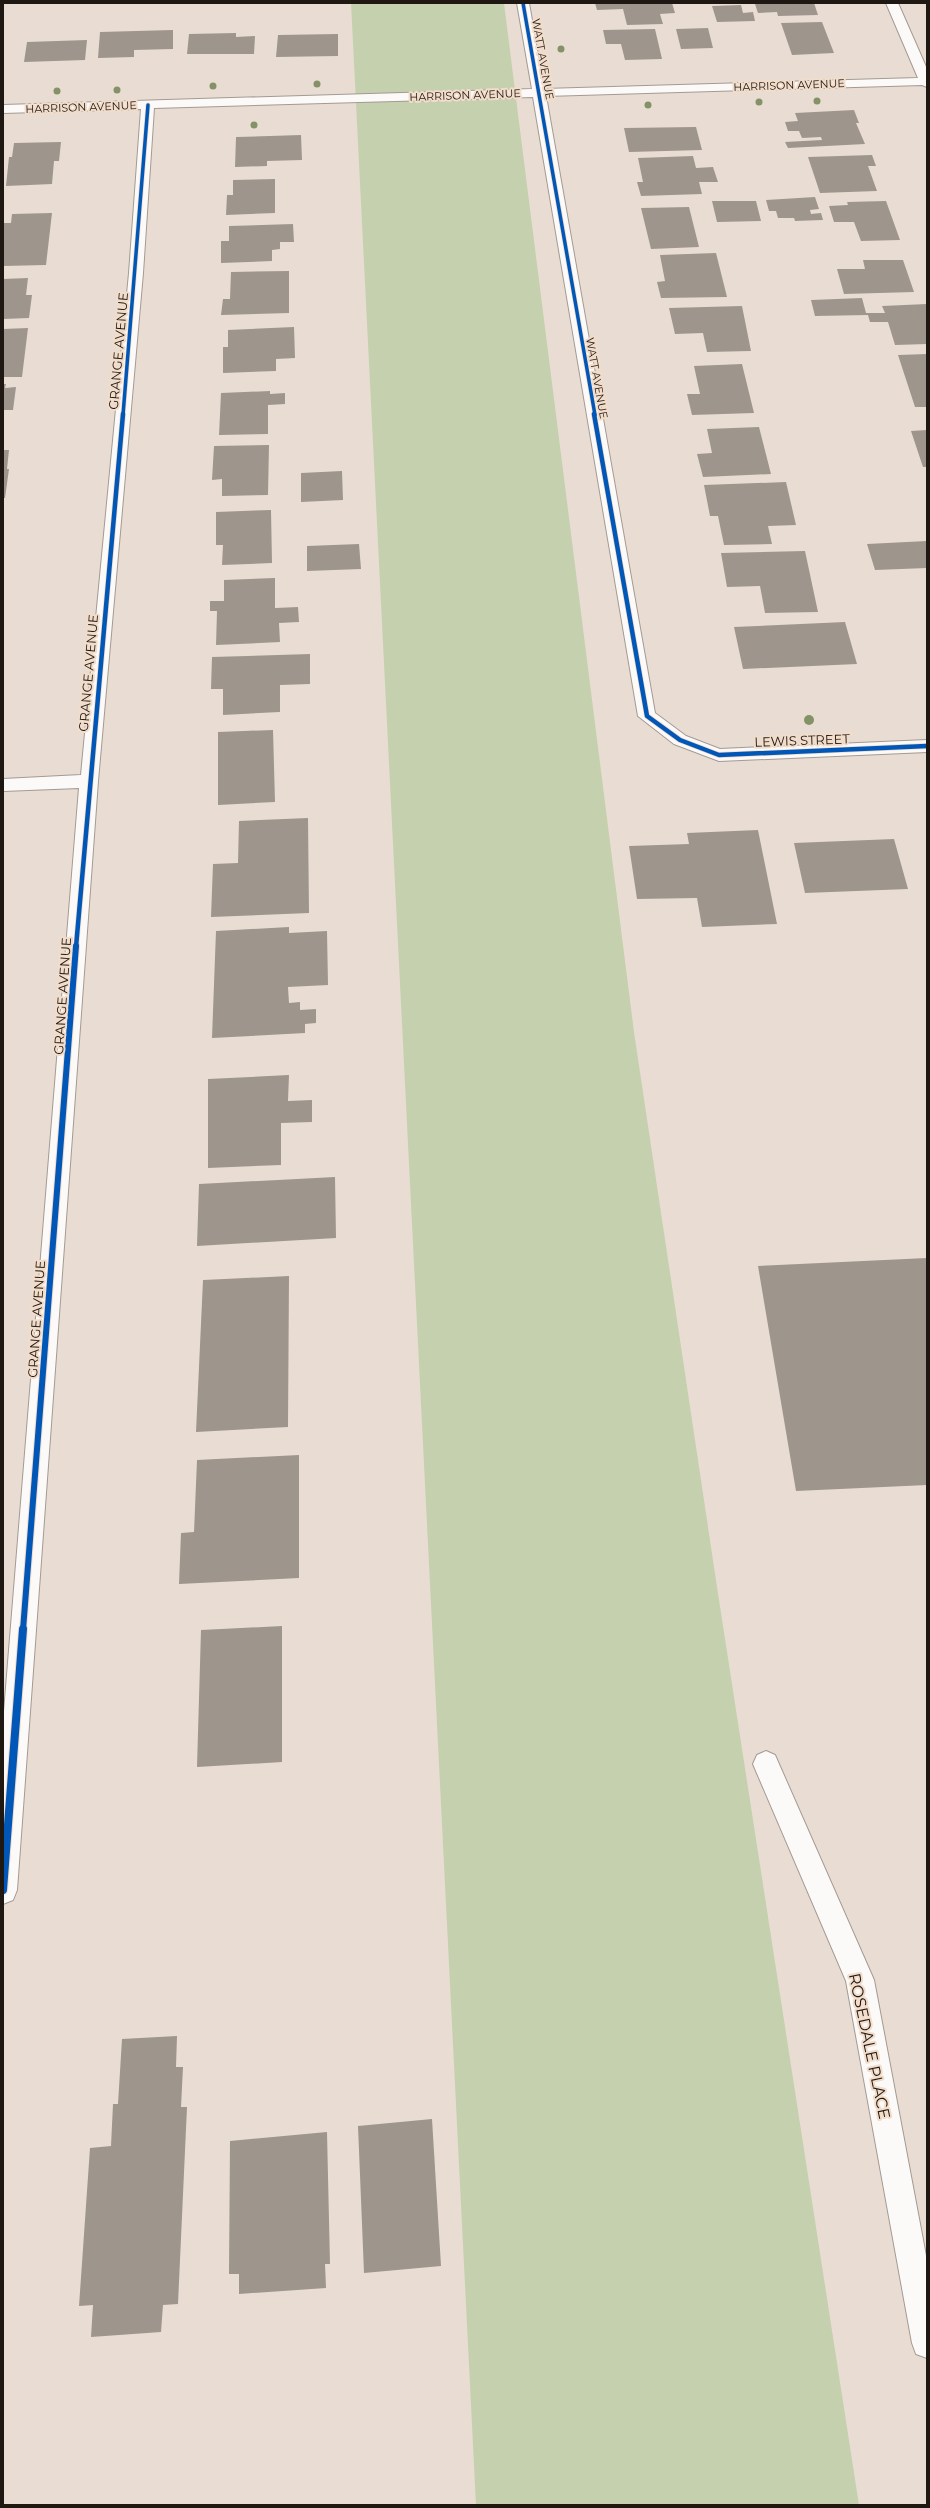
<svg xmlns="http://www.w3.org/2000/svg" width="930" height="2508" font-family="Montserrat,sans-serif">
	<rect width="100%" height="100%" fill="#e9ddd3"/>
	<path fill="#c5d1ae" d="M351 3H504L634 1032 717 1587 859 2505H476Z"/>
	<path fill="#9e958d" d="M595 3H672L675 13 660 14 663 24 627 25 623 9 597 10Z
		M773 3H814L818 15 778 16 777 12 758 13 755 4Z
		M741 5 743 13 753 12 755 21 717 22 712 6Z
		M822 22 834 53 792 55 781 23Z
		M708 28 713 48 681 49 676 29Z
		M655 29 662 59 625 60 621 44H606L603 30Z
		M173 30V49L134 50V57L98 58 100 32Z
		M236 33V37L255 36 254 54H187L189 34Z
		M338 34V56L276 57 278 35Z
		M87 40 85 60 24 62 27 42Z
		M854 110 859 123H856L865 144 788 148 785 142 822 140 821 137 802 138 799 131H788L785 122 798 121 795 113Z
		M696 127 702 150 629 152 624 128Z
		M301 135 302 160 267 161V166L235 167 236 137Z
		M61 142 59 161H54L52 184 6 186 9 157H12L14 143Z
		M872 155 876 166H868L877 191 820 193 808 157Z
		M693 156 696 168 713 167 718 182H699L702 194 641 196 637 182H643L638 158Z
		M275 179V213L226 215 227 195H233V180Z
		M815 197 819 209 810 210 811 214 821 213 823 220 795 221 794 218H778L776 211H769L766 200Z
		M712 201H756L761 221 717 222Z
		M886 201 900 240 861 241 854 222H834L829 206 848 205 847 202Z
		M689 207 699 247 651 249 641 208Z
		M52 213 46 265 3 266V223H11L12 214Z
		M293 224 294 242H280V249L272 250V261L221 263V241H229V226Z
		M716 253 727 297 661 298 657 282 665 281 660 255Z
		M863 260H903L914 292 844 294 837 269H865Z
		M289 271V313L221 315 223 299H230L231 272Z
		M28 278 26 295H32L29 318 3 319V279Z
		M862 298 866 313H885L882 306 927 304V344L895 345 888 322H870L868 315 815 316 811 300Z
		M742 306 751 351 707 352 703 333 675 334 669 308Z
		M294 327 295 358 276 359V371L223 373V347H228V330Z
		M28 328 22 377H3V329Z
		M927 354V407H915L898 355Z
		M742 364 754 413 692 415 687 394H700L694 366Z
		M3 384H6L5 388 16 387 13 410H3Z
		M270 391V394L285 393V404L268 405V434L219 435 221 393Z
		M759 427 771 474 703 477 697 454 712 453 707 429Z
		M927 430V467H923L911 431Z
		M269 445 268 495 222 496V479L212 480 214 446Z
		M3 450H9L7 469H9L5 498H3Z
		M342 471 343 500 301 502V473Z
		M786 482 796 525 768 526 772 544 724 545 718 516H710L704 485Z
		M271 510 272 563 222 565 223 545H216V512Z
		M927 541V568L875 570 867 544Z
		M359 544 361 569 307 571V546Z
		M805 551 818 612 765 613 760 586 727 587 721 553Z
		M275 578V608L298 607 299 622 279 623 280 642 216 645 217 611H210V601H224V580Z
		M845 622 857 664 743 669 734 627Z
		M310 654V684L280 685V712L223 715V689H211L212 657Z
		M273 730 275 802 218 805V732Z
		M308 818 309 913 211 917 213 864 238 863 239 821Z
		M758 830 777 924 702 927 697 898 637 899 629 846 689 844 687 833Z
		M894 839 908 889 805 893 794 843Z
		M289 927V933L327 931 328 985 288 987 289 1003 300 1002V1010L316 1009V1023L305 1024V1033L212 1038 216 931Z
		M289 1075 288 1101 312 1100V1122L281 1123V1165L208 1168V1079Z
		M335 1177 336 1238 197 1246 199 1184Z
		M927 1258V1485L796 1491 758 1266Z
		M289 1276 288 1427 196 1432 203 1280Z
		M299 1455V1578L179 1584 181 1533 194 1532 197 1460Z
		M282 1626V1762L197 1767 201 1630Z
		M177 2036 176 2067H183L181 2107H187L178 2304 163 2305 161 2332 91 2337 93 2305 79 2306 90 2148 111 2146 113 2104H118L122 2039Z
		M432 2119 441 2266 364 2273 358 2126Z
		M327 2132 330 2264H325L326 2288 239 2294V2274H229L230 2141Z"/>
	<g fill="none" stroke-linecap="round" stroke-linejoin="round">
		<g stroke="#a39a93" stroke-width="2">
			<path id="street" d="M517 3H529L544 89 918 78 886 3H898L927 69V87L922 85 546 96 655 713 686 736 720 749 927 740V752L719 761 674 744 638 716 533 97 154 108 143 273 98 781 17 1890 13 1900 3 1904V1724L79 788 3 791V779L81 775 129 273 141 109 3 113V105L532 89Z
				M766 1751 775 1755 874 1980 927 2261V2358L916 2354 912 2343 846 1981 753 1764 757 1755Z"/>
		</g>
		<use href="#street" fill="#fcfaf8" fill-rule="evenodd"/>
		<g stroke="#f2dcca" stroke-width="5">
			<path id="cycleway-far3" d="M523 3 595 415
				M123 415 148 105"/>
		</g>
		<g stroke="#f2dcca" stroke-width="6">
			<path id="cycleway-far2" d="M594 414 647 716 680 740 719 755 927 746
				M76 947 123 414"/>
		</g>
		<g stroke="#f2dcca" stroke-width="8">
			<path id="cycleway-far1" d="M23 1630 76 946"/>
		</g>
		<g stroke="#f2dcca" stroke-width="10">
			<path id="cycleway" d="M3 1890 23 1629"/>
		</g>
		<use href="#cycleway-far3" stroke="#0057b8" stroke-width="3.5"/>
		<use href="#cycleway-far2" stroke="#0057b8" stroke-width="4.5"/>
		<use href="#cycleway-far1" stroke="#0057b8" stroke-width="6"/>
		<use href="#cycleway" stroke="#0057b8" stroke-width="8"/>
	</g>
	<g fill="#859268">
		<circle cx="561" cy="49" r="3.5"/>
		<circle cx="317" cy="84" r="3.5"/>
		<circle cx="213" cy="86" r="3.5"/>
		<circle cx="117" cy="90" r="3.5"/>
		<circle cx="57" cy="91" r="3.5"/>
		<circle cx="817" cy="101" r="3.5"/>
		<circle cx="759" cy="102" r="3.5"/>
		<circle cx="648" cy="105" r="3.5"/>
		<circle cx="254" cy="125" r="3.5"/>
		<circle cx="809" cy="720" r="5"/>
	</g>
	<g text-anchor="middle" stroke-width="4" stroke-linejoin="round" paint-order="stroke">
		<g font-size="11" fill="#1f1711" stroke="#f2dcca">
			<text transform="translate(543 59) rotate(80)" y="4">WATT AVENUE</text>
			<text transform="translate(789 85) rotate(-2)" y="4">HARRISON AVENUE</text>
			<text transform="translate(465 95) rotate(-2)" y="4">HARRISON AVENUE</text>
			<text transform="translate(81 107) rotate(-2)" y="4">HARRISON AVENUE</text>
			<text transform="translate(597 378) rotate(80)" y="4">WATT AVENUE</text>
		</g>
		<g font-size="13" fill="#1f1711" stroke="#f2dcca">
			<text transform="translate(118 351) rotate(-85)" y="5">GRANGE AVENUE</text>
			<text transform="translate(88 673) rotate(-85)" y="5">GRANGE AVENUE</text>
			<text transform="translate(802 740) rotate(-2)" y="5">LEWIS STREET</text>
			<text transform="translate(62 996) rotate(-86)" y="5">GRANGE AVENUE</text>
			<text transform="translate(36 1319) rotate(-86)" y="5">GRANGE AVENUE</text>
		</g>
		<g font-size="16" fill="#1f1711" stroke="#f2dcca">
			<text transform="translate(870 2046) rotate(78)" y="6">ROSEDALE PLACE</text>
		</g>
	</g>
	<rect width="930" height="2508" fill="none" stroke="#1f1711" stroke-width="8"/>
</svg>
